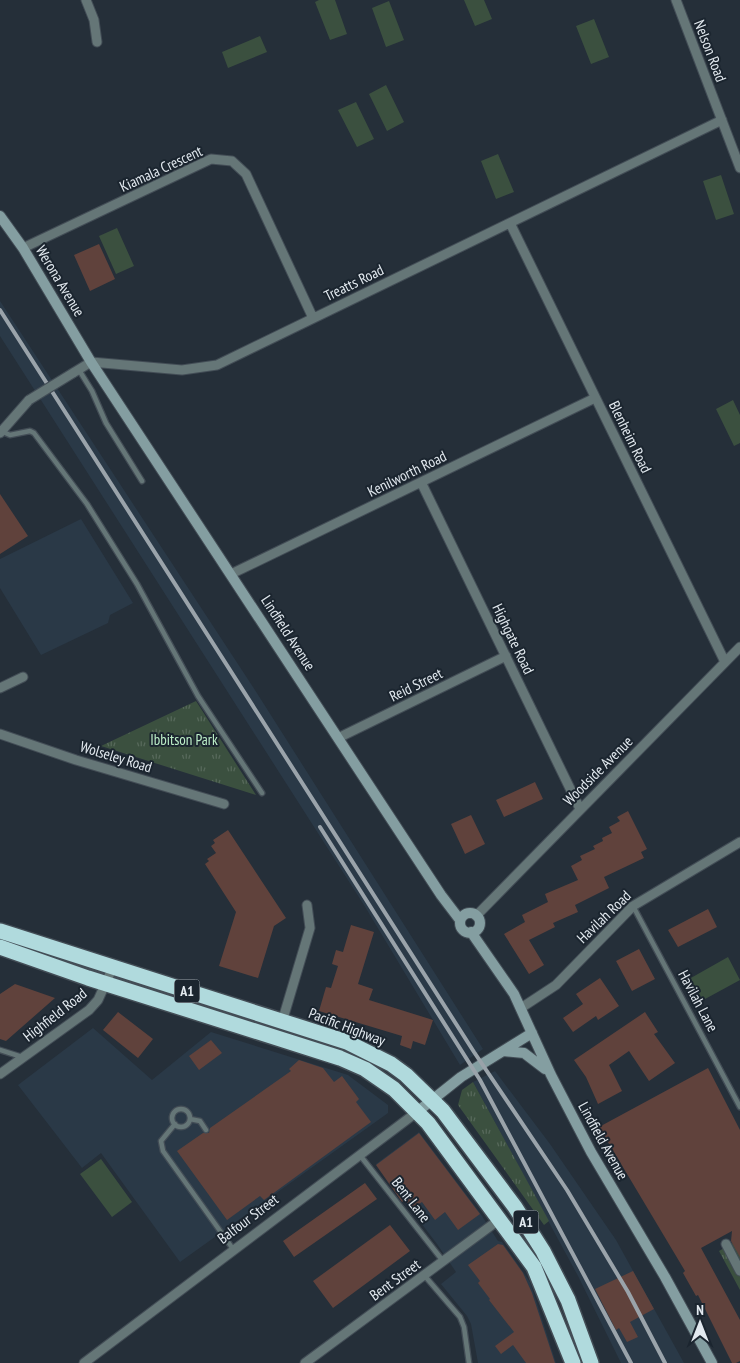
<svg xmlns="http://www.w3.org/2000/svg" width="740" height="1363" font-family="'PT Sans Narrow',sans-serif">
	<defs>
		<pattern id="park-tufts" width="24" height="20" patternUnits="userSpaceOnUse" patternTransform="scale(1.25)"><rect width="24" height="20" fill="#3b503f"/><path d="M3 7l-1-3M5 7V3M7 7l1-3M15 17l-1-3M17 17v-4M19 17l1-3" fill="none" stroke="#57695b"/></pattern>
	</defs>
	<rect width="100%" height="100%" fill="#252f39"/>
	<path fill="#2a3947" d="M0 301 253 687 483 1049 460 1065 364 905 0 336Z
		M81 519 133 603 110 615 108 623 41 655 0 588V559Z
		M93 1028 152 1080 211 1032 348 1075 388 1105V1113L180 1262 101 1153 82 1168 18 1085Z
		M495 1071 550 1144 616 1240 684 1363H621L578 1276 473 1082Z
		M419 1132 480 1213 498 1241 502 1242 530 1282 556 1363H478L471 1324 467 1316 441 1284 456 1272 437 1244 376 1164Z"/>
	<path fill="url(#park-tufts)" d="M196 701 256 795 101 746Z
		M473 1082 549 1221 544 1225 458 1105 462 1090Z
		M740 1239V1290L719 1251Z"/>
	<path fill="#3b503f" d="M319 0H335L347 34 330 40 315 2Z
		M464 0H484L492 19 475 26Z
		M389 1 404 40 386 47 372 8Z
		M594 19 609 57 591 64 576 26Z
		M260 36 267 52 228 68 222 52Z
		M386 85 404 122 387 131 369 94Z
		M356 102 374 139 357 147 338 110Z
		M498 154 514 192 496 199 481 161Z
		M721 175 734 214 716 220 703 181Z
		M117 228 134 266 116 274 99 236Z
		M733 400 740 415V443L734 446 716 409Z
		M728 957 740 980 694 1005 682 983Z
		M101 1159 132 1202 112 1217 80 1174Z"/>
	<path fill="#60423c" d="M99 244 115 279 90 291 74 255Z
		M0 494 28 536 0 554Z
		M535 782 543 799 504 817 496 800Z
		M628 811 647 849 641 852 644 858 604 877 609 888 575 905 578 912 553 923 555 927 529 940 544 965 529 974 504 934 525 922 522 915 548 902 545 894 578 880 571 866 582 860 580 856 595 849 593 846 603 841 602 838 612 833 609 827 620 821 617 817Z
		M471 815 485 844 465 854 451 824Z
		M228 830 286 918 274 926 258 978 219 966 236 912 205 864 209 861 207 859 216 853 211 846 215 843 213 840Z
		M708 909 717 927 678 947 668 930Z
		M351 925 374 932 358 984 373 989 369 1000 433 1020 425 1045 413 1041 411 1049 400 1045 402 1036 319 1011 326 987 331 988 338 966 332 964 336 950 343 952Z
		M639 949 655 979 632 991 616 961Z
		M600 978 619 1006 598 1020 596 1016 573 1032 563 1018 583 1004 576 994Z
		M15 984 55 998 6 1041 0 1039V994Z
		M118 1012 153 1039 138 1058 103 1030Z
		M645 1012 658 1032 654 1034 675 1063 649 1081 629 1051 609 1065 622 1091 598 1104 586 1077 574 1060Z
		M211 1040 222 1053 199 1070 189 1056Z
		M299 1060 323 1068 334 1082 342 1076 359 1099 356 1102 371 1122 264 1200 260 1196 227 1220 177 1151 203 1133H209L210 1128 291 1071 289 1069Z
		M708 1068 740 1130V1257L731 1241 732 1231 701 1248 740 1320V1361L736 1363H732L698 1295 696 1296 683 1273 685 1271 599 1127Z
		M419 1133 480 1214 458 1230 445 1212 435 1220 422 1202 411 1209 405 1200 402 1202 376 1165Z
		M365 1183 377 1199 294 1257 283 1241Z
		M390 1225 410 1251 333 1308 313 1281Z
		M498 1244 503 1245 523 1273 532 1293 555 1363H526L513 1345 501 1354 495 1346 514 1332 489 1300 490 1299 478 1283 480 1281 468 1265Z
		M633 1271 654 1309 630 1322 638 1337 627 1342 619 1328 616 1330 595 1289Z"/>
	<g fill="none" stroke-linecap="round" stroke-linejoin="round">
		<g stroke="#434d56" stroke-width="7">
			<path id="lane" d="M79 370 92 391 106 423 142 481
				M1 431 10 435 30 431 34 433 87 504 137 584 198 696 262 793
				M633 906 740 1107
				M0 1050 22 1057
				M172 1118a9 9 0 1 1 18 0a9 9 0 1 1-18 0Z
				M190 1119 200 1121 206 1130
				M175 1124 161 1141 163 1151 233 1249
				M359 1154 443 1261
				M424 1275 460 1317 464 1327 469 1363"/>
		</g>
		<g stroke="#434d56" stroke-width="11">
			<path id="street" d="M86 0 94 20 97 42
				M676 0 740 168
				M510 223 725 662
				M23 248 211 159 232 161 246 174 313 318
				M73 373 91 362 182 370 217 365 722 120
				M0 433 29 400
				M421 482 580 809
				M231 574 595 398
				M0 688 23 677
				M0 734 76 760 224 804
				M338 738 506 656
				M476 916 740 647
				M521 1008 556 985 633 906 740 842
				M282 1022 310 928 307 905
				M0 1074 89 1010 98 1000 113 967
				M726 1244 740 1271
				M84 1363 417 1112
				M305 1363 500 1219"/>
		</g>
		<g stroke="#434d56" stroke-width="12">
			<path id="secondary" d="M0 216 23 248 91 362 441 895 460 920
				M460 923a10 10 0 1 1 20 0a10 10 0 1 1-20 0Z
				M471 932 514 994 551 1075 591 1152 665 1277 712 1363
				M503 1051 524 1053 545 1069
				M417 1112 461 1077 532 1033"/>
		</g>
		<g stroke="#434d56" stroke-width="18">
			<path id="highway" d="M0 931 347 1042 391 1064 406 1075 443 1111 515 1207 543 1251 568 1300 591 1363
				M0 947 88 978 340 1058 365 1069 394 1089 428 1123 534 1267 573 1363"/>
		</g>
		<use href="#lane" stroke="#657677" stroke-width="4.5"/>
		<use href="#street" stroke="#657677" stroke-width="9"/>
		<use href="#secondary" stroke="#849ea1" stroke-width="10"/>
		<use href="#highway" stroke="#b0dadd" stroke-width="15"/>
		<path stroke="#9aa3aa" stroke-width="4" d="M0 310 474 1052 567 1190 628 1292 665 1363
			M320 827 480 1080 631 1363"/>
		<g stroke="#434d56" stroke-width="11" stroke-linecap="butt">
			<path id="street-bridge" d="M29 400 73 373"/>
		</g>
		<use href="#street-bridge" stroke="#657677" stroke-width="9"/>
	</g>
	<g text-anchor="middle" stroke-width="4" stroke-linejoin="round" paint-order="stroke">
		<g fill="#1b252f" stroke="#a6aeb5" stroke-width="1">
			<rect x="174.5" y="979.5" width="25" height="23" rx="4"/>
			<rect x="513.5" y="1210.5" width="25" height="23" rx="4"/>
		</g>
		<g font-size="14" font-weight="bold" fill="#e2e9ef">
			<text x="187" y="996">A1</text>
			<text x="526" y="1227">A1</text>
		</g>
		<g font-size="15" fill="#e2e9ef" stroke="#1b252f">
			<text transform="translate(710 51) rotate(69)" y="5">Nelson Road</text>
			<text transform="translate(161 169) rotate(-25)" y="5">Kiamala Crescent</text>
			<text transform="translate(60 281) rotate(59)" y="5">Werona Avenue</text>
			<text transform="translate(354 283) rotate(-26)" y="5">Treatts Road</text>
			<text transform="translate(630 437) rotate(64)" y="5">Blenheim Road</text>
			<text transform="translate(407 474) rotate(-26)" y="5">Kenilworth Road</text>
			<text transform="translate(288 633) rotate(57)" y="5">Lindfield Avenue</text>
			<text transform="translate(513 639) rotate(64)" y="5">Highgate Road</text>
			<text transform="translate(416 685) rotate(-26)" y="5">Reid Street</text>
			<text transform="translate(116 757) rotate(17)" y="5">Wolseley Road</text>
			<text transform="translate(598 771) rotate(-45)" y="5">Woodside Avenue</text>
			<text transform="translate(604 917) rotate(-44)" y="5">Havilah Road</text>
			<text transform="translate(698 1001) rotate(62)" y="5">Havilah Lane</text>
			<text transform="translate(55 1015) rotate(-38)" y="5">Highfield Road</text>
			<text transform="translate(347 1027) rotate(21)" y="5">Pacific Highway</text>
			<text transform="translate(603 1141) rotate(61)" y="5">Lindfield Avenue</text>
			<text transform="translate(411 1200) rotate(52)" y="5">Bent Lane</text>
			<text transform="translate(248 1219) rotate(-37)" y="5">Balfour Street</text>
			<text transform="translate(395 1280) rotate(-36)" y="5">Bent Street</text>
		</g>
		<g font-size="15" fill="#bef0c9" stroke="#1b252f">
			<text x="184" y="745">Ibbitson Park</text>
		</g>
	</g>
	<g transform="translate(700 1323)" stroke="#1b252f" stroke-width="4" paint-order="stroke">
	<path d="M0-4L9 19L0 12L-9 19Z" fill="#e2e9ef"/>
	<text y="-8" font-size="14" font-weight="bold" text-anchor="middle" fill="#e2e9ef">N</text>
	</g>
</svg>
